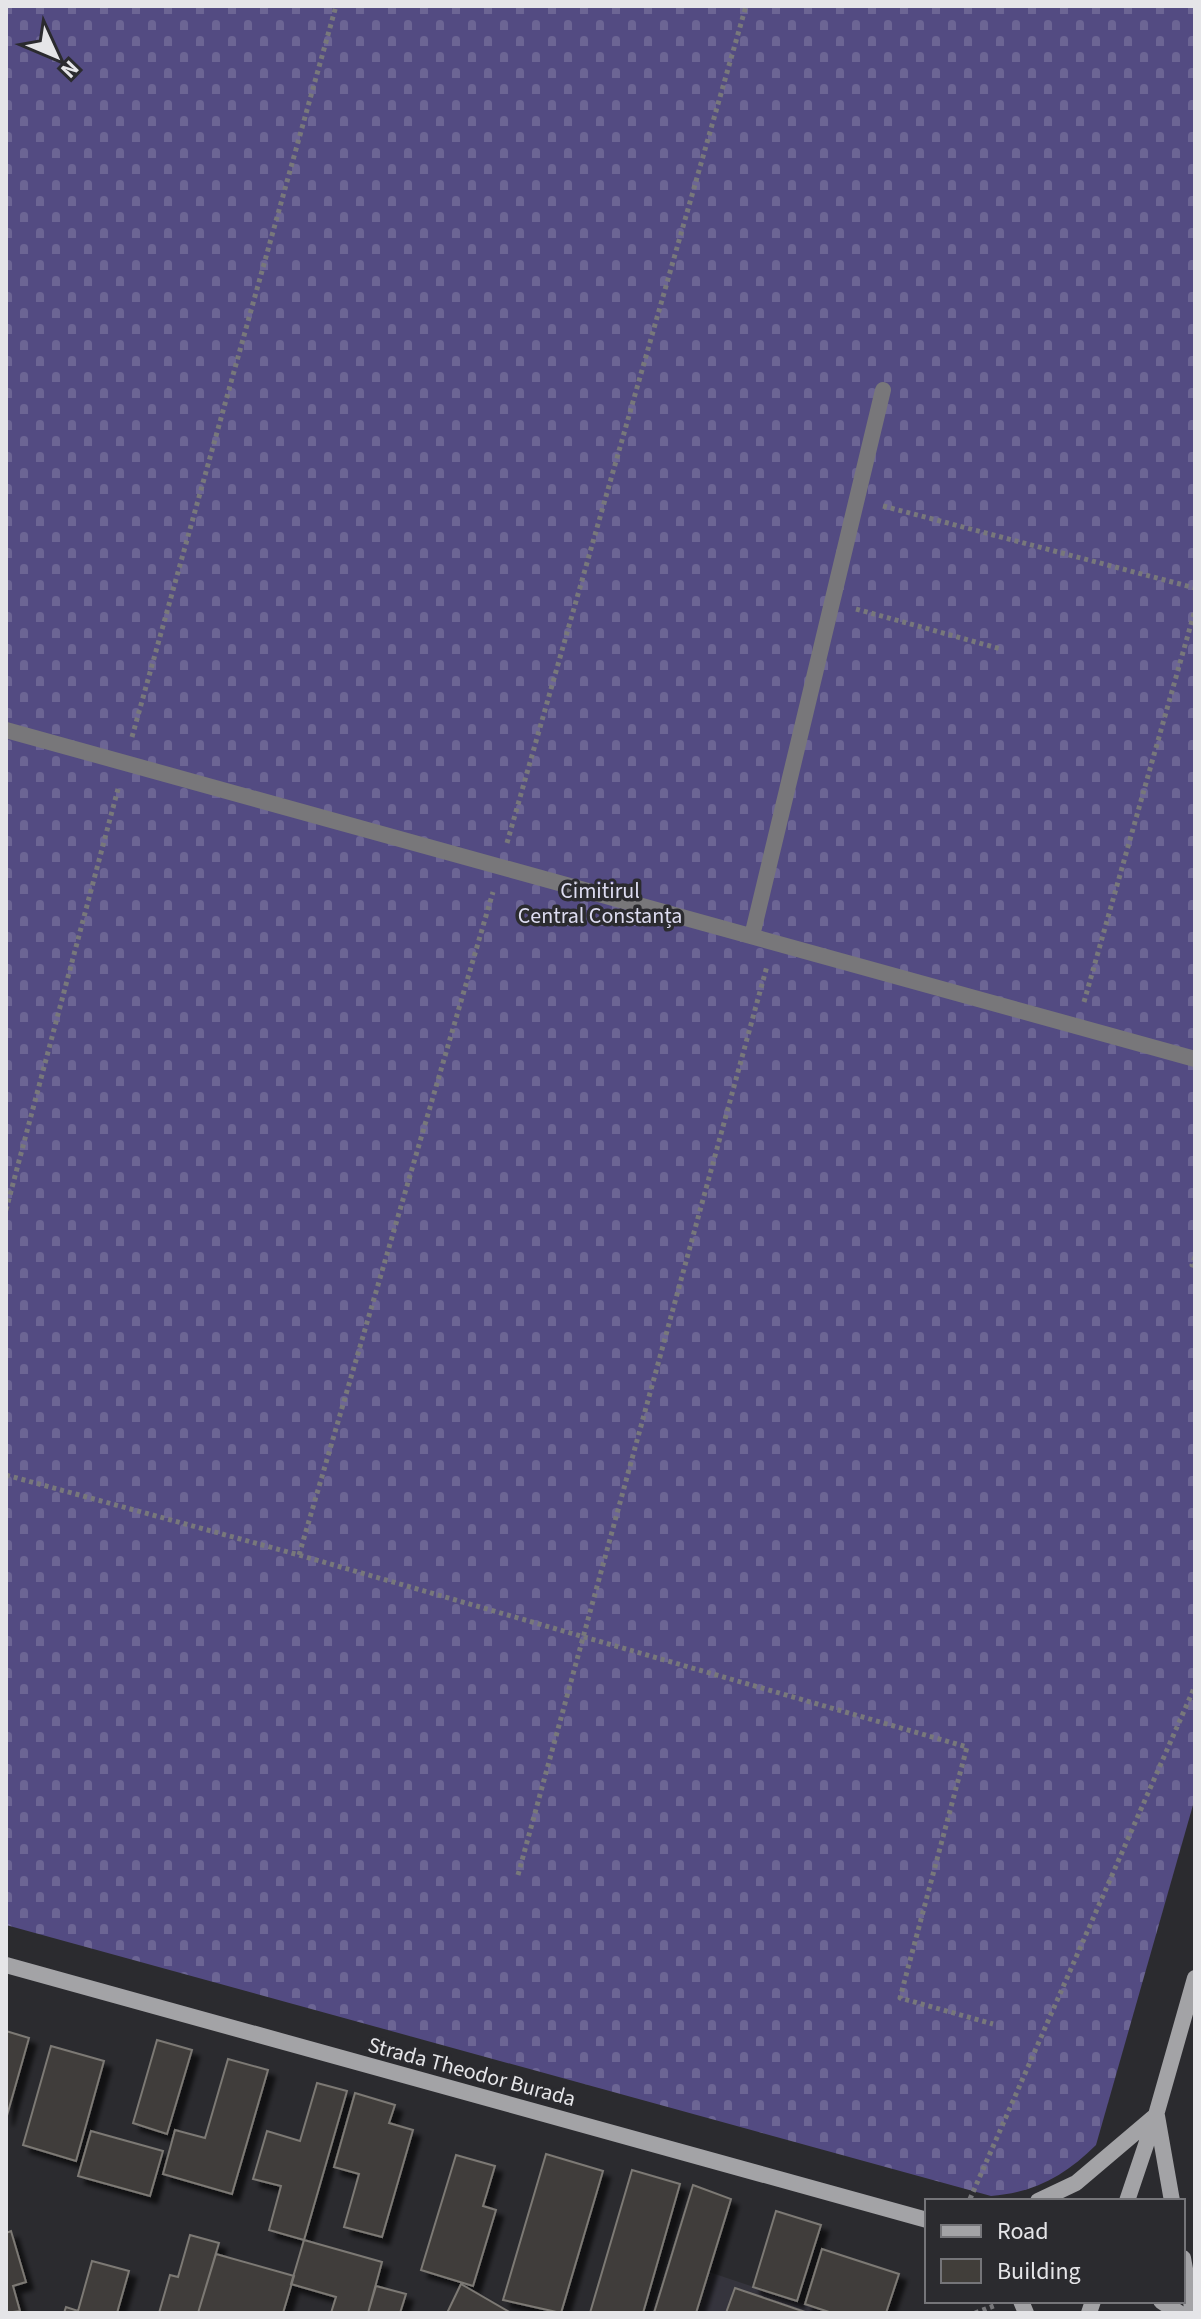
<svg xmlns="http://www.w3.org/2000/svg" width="1201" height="2319" font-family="'Source Sans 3',sans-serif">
	<defs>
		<pattern id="cemetery-stones" width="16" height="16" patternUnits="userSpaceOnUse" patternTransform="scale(2)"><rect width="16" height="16" fill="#534b82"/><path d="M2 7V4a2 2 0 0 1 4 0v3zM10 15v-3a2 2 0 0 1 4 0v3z" fill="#6c6594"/></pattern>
		<filter id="shadow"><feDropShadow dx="7" dy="7" stdDeviation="2" flood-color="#0009"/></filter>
	</defs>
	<rect width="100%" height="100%" fill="#2b2b2f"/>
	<path fill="#35343d" d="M709 2272 832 2313H696Z"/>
	<path fill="url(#cemetery-stones)" d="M6 6H1195V1798L1096 2145C1066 2175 1034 2193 991 2196L6 1925Z"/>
	<path fill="#413e3a" stroke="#7c7974" stroke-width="2" filter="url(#shadow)" d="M6 2031 29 2038 6 2119Z
		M157 2040 192 2050 167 2134 133 2123Z
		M51 2046 104 2061 76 2161 23 2145Z
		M228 2059 268 2070 232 2194 163 2174 175 2130 205 2138Z
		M317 2083 347 2091 304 2240 269 2230 281 2186 253 2179 267 2131 300 2141Z
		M355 2093 395 2105 389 2123 413 2130 382 2237 344 2227 359 2174 334 2167Z
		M91 2131 163 2151 150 2196 78 2176Z
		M546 2154 603 2171 561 2313 503 2300Z
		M456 2155 495 2166 483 2206 496 2210 473 2286 421 2270Z
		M632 2170 680 2184 643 2313H590Z
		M693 2185 731 2199 696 2313H654Z
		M776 2211 821 2225 797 2301 753 2287Z
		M11 2231 26 2282 13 2286 20 2311 6 2313V2233Z
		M190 2235 219 2243 198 2313H159L170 2275 178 2277Z
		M304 2240 382 2262 368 2313H331L336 2297 291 2284Z
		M822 2249 899 2274 886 2313H832L805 2304Z
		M216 2254 294 2276 283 2313H198Z
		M92 2261 129 2271 117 2313H64L66 2307 78 2311Z
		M461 2284 511 2313H447Z
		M376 2286 406 2294 400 2313H368Z
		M735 2288 808 2313H726Z"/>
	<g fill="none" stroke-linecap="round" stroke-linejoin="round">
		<path stroke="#78787b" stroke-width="5" stroke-dasharray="4 4" stroke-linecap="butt" d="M883 506 1195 588
			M856 609 1001 649
			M132 737 336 6
			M507 843 746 6
			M1084 1002 1195 610
			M6 1210 118 789
			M1195 1257 1192 1265 1195 1266
			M6 1475 299 1555 967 1747 900 1998 993 2024
			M299 1555 493 892
			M518 1875 767 966
			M970 2199 1195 1686
			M975 2313 996 2305"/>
		<path stroke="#78777a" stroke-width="16" d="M6 730 1195 1059
			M752 936 883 390"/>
		<path stroke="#a3a3a6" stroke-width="16" d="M6 1965 927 2220
			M1157 2116 1172 2201
			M1038 2201 1076 2183 1155 2116
			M1127 2201 1156 2115 1195 1978
			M1183 2258 1193 2313
			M1021 2301 1026 2313
			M1161 2301 1179 2313
			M1089 2313 1093 2301"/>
	</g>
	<g text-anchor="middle" stroke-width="7" stroke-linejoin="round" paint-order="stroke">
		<g font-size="22" fill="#dddcf1" stroke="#2b2b2f">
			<text x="600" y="898">Cimitirul<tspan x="600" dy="25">Central Constanța</tspan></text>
		</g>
		<g font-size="22" fill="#e5e5e8" stroke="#2b2b2f">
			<text transform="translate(472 2071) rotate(15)" y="8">Strada Theodor Burada</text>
		</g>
	</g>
	<rect width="1201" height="2319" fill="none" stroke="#e5e5e8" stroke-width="16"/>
	<rect x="925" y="2199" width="260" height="104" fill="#2b2b2f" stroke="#757579" stroke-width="2"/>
	<rect x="941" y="2225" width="40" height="12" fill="#a3a3a6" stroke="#757579" stroke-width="2"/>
	<text x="997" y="2239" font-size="24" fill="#e5e5e8">Road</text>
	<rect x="941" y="2259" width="40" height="24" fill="#413e3a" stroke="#757579" stroke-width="2"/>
	<text x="997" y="2279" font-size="24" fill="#e5e5e8">Building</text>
	<g transform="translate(56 56) rotate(134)" stroke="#2b2b2f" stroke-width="6" paint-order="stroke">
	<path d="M0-6L14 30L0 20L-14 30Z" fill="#e5e5e8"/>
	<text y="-12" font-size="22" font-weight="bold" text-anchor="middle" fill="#e5e5e8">N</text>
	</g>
</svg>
